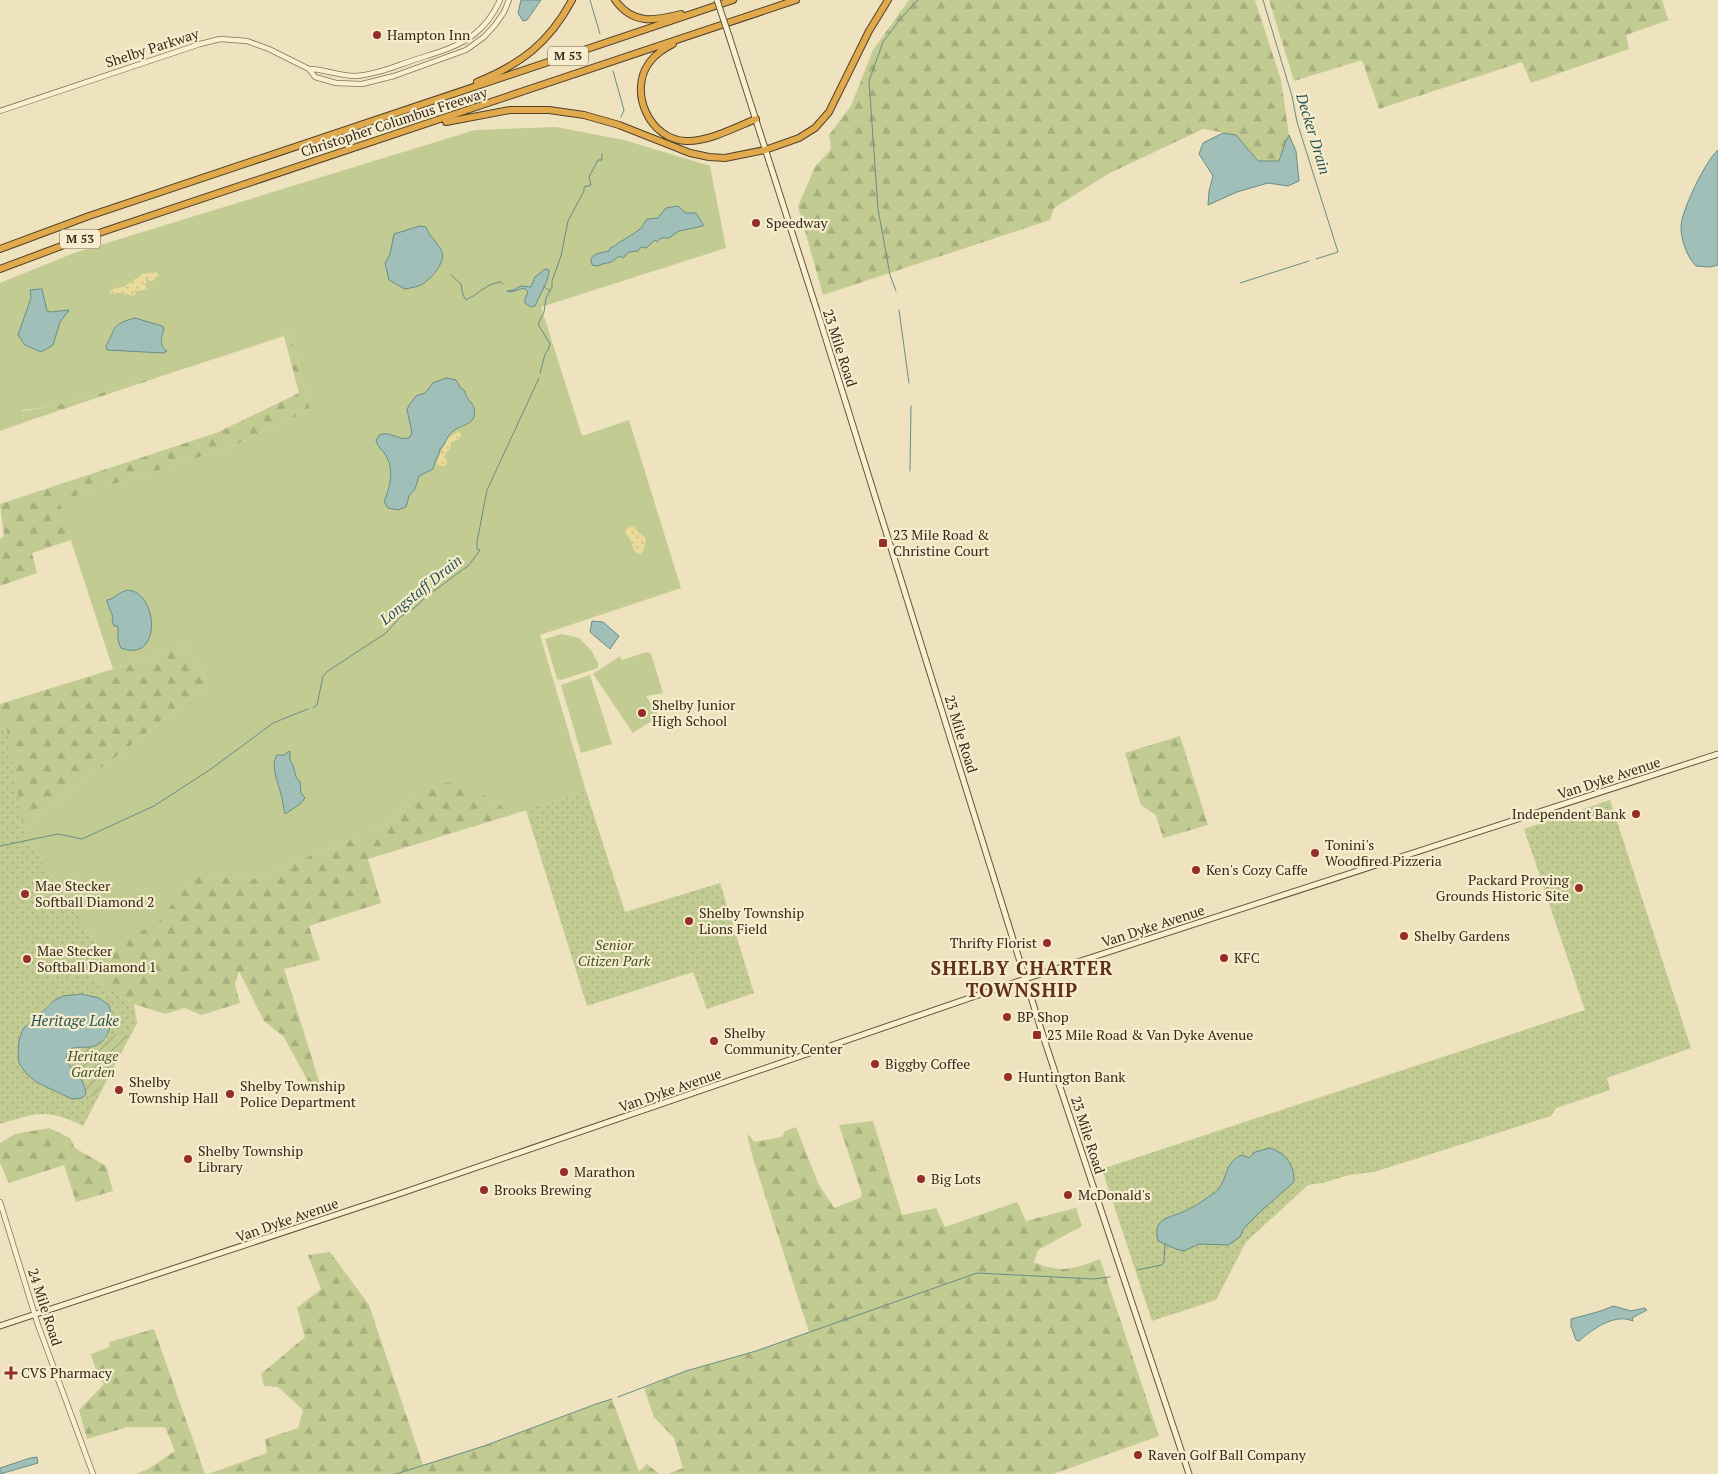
<svg xmlns="http://www.w3.org/2000/svg" width="1718" height="1474" font-family="'PT Serif',serif">
	<defs>
		<pattern id="forest-firs" width="22" height="20" patternUnits="userSpaceOnUse" patternTransform="scale(1.25)"><rect width="22" height="20" fill="#c1cb92"/><path d="M5 1l3.5 6h-7zM16 11l3.5 6h-7z" fill="#a6ae7d"/></pattern>
		<pattern id="sand-dots" width="8" height="8" patternUnits="userSpaceOnUse" patternTransform="scale(1.25)"><rect width="8" height="8" fill="#ebdb9a"/><path d="M2 2h.1M6 6h.1" fill="none" stroke="#cabc84" stroke-width="1.8" stroke-linecap="round"/></pattern>
		<pattern id="park-dots" width="8" height="8" patternUnits="userSpaceOnUse" patternTransform="scale(1.25)"><rect width="8" height="8" fill="#c1cb92"/><path d="M2 2h.1M6 6h.1" fill="none" stroke="#a6ae7d" stroke-width="1.8" stroke-linecap="round"/></pattern>
		<pattern id="garden-furrows" width="10" height="10" patternUnits="userSpaceOnUse" patternTransform="scale(1.25)"><rect width="10" height="10" fill="#c1cb92"/><path d="M-1 1l2-2M0 10L10 0M9 11l2-2" fill="none" stroke="#a6ae7d"/></pattern>
	</defs>
	<rect width="100%" height="100%" fill="#eee3be"/>
	<path fill="#c1cb92" d="M556 127 624 140 710 166 726 248 541 307 582 436 629 420 681 588 540 635 586 791 511 815 493 799 417 790 387 825 250 880 196 874 158 923 102 952 25 835 40 814 126 749 208 684 188 646 113 669 58 501 226 449 310 410 290 334 174 372 51 407 22 410 25 422 0 431V283L74 253 475 130Z
		M562 634 579 638 591 650 598 663V668L561 680 557 679 545 639Z
		M647 652 651 654 663 693 646 696 659 716 633 733 593 674 620 656 622 660Z
		M590 675 612 744 581 753 561 685Z"/>
	<path fill="url(#forest-firs)" d="M909 0H1255L1281 80 1289 135 1285 143 1279 161H1258L1236 135 1203 129 1108 174 1054 208 1050 220 823 295 798 206 815 167 831 149 829 135 851 106 873 50Z
		M1269 0H1662L1668 20 1626 35 1629 49 1531 83 1522 62 1379 109 1362 60 1294 81Z
		M290 334 310 410 226 449 59 501 71 540 32 553 37 573 0 586V539L4 536 0 504 216 433 299 393 284 336Z
		M174 372 25 422 22 411 51 407Z
		M188 646 208 684 126 749 40 814 25 835 0 837V704Z
		M1180 736 1208 825 1163 838 1156 815 1141 805 1125 753Z
		M456 781 493 799 511 815 368 859 381 903 309 926 320 960 284 969 320 1084 311 1087 284 1037 264 1021 239 971 235 984 240 1003 201 1015 185 1008 165 1014 134 1004 88 976 102 952 158 922 196 874 250 880 387 825 417 790Z
		M873 1121 902 1215 936 1208 945 1227 1017 1202 1026 1221 1076 1208 1082 1226 1038 1250 1034 1262C1062 1274 1073 1269 1100 1259L1159 1436 1053 1474H668L683 1468 674 1438 654 1417 644 1388 686 1371 756 1351 809 1332 753 1158 747 1135 750 1136 754 1142 782 1137 785 1131 796 1127 818 1183 834 1208 860 1198 862 1194 839 1125Z
		M49 1128 70 1138 75 1148 106 1166 113 1191 76 1202 64 1165 9 1183 0 1163V1143L15 1134Z
		M330 1252 369 1305 423 1465 484 1446 596 1404 612 1399 639 1472 647 1464 659 1474H208L267 1453 265 1439 298 1428 303 1410 278 1387 264 1386 261 1374 305 1337 297 1308 321 1289 308 1255Z
		M154 1329 205 1474H136L148 1469 175 1451 165 1427H128L87 1439 79 1410 104 1384 97 1373 91 1354 110 1347 109 1342Z"/>
	<path fill="url(#sand-dots)" d="M156 272 159 276 155 278 154 280 151 281 145 278 147 283 143 284 146 286 147 289 138 291 134 290 136 293 134 296 119 293 110 294V290L119 287H124L142 274Z
		M458 432 461 433V436L459 439 451 443 450 450 446 452 444 457 447 461 446 465 443 466 438 465 437 461 448 438Z
		M627 526 634 527 639 533 644 536 646 541 642 554H638C630 548 634 541 625 533Z"/>
	<path fill="url(#park-dots)" fill-rule="evenodd" d="M6 724 25 835 102 952 88 976 134 1004 137 1023 83 1126C46 1108 37 1113 0 1124V726ZM81 994 99 998 109 1005 110 1028 107 1038 72 1099 36 1082 18 1056V1050L23 1029 48 1005 63 996Z
		M586 791 625 912 720 883 754 993 707 1009 693 972 587 1006 526 810Z
		M1610 800 1691 1048 1607 1078 1610 1090 1556 1108 1551 1116 1374 1172 1349 1175 1323 1183 1308 1185 1246 1242 1216 1300 1152 1321 1102 1169 1585 1010 1524 829Z"/>
	<path fill="url(#garden-furrows)" d="M120 1032 128 1034 95 1099 86 1094V1089L66 1059 68 1052 73 1048 92 1046Z"/>
	<path fill="#a1bfb9" stroke="#698d86" d="M521 0H541L527 20 523 21 518 13Z
		M1223 133 1236 135 1258 161H1279L1285 143 1289 135 1296 151 1299 181 1288 186 1268 183 1237 192 1208 205 1209 191 1213 176 1199 154 1203 143Z
		M1718 150V265L1710 267 1696 266C1687 257 1681 240 1681 227 1681 211 1706 160 1718 150Z
		M678 206 686 213H696L703 224V226L679 231 669 238H661L657 242 655 240 646 248 641 247 638 251 629 252 623 258 619 256C616 258 614 261 611 262 606 264 602 263 598 266L592 265 591 259C595 252 602 253 609 251L611 247H613C622 240 631 236 640 229 643 226 644 223 647 219L658 218 666 208Z
		M420 226 426 227C429 236 437 242 441 250 448 261 430 280 421 285 416 287 410 288 405 289L389 280 385 263 390 254 394 234Z
		M545 269 549 270C550 279 539 296 535 306L531 307 525 303V299L528 292 524 288 511 292 507 291 513 290 521 286 531 287 535 277Z
		M40 289H42L47 311 50 312 69 310 60 322 53 345 41 352 25 345 18 335 31 298 30 290Z
		M135 318 162 326 164 328C162 337 158 345 167 351L163 353 107 350 106 346C117 327 110 325 135 318Z
		M446 378 456 380 460 387 465 391C466 400 472 401 474 408 478 426 460 424 452 432 446 437 446 444 440 449 439 457 434 461 433 469L419 476 415 489 409 496 406 507 398 510 388 508 384 502C390 487 395 469 385 454 382 450 378 447 376 441L379 435C390 430 398 441 409 438L412 433 407 409 410 404 416 396 425 393 433 383Z
		M128 590C159 593 162 664 121 648 117 640 118 635 118 627L117 626H114L112 619 113 617 107 602V600C117 598 116 593 128 590Z
		M592 621 603 622 619 636 610 649 590 632Z
		M290 751V760L293 765 296 777 300 782 301 793 305 798 300 804 285 814C283 807 283 800 281 794 278 782 270 766 277 755H284Z
		M81 994 99 998 109 1005C114 1021 110 1043 91 1047 85 1048 76 1046 71 1049 67 1051 67 1056 66 1059 73 1074 84 1075 86 1094L82 1098 72 1099 36 1082 26 1073 19 1063 18 1056 19 1040 23 1029 55 1000 63 996Z
		M1270 1148C1286 1153 1295 1166 1294 1182L1262 1210 1244 1228 1240 1237 1228 1245 1199 1244 1184 1251 1176 1249 1158 1241C1152 1216 1170 1219 1187 1210 1196 1206 1205 1199 1213 1194 1229 1183 1222 1163 1242 1155L1249 1158 1255 1152Z
		M1613 1306 1631 1311 1645 1308 1647 1310 1632 1318 1633 1321C1614 1313 1593 1329 1579 1341L1576 1340 1571 1326V1319C1585 1315 1601 1312 1613 1306Z
		M37 1457 38 1463 0 1474V1468L30 1458Z"/>
	<g fill="none" stroke-linecap="round" stroke-linejoin="round">
		<path stroke="#698d86" stroke-width="1" d="M590 0 600 34
			M1263 0 1292 96 1297 122 1338 252 1316 259
			M613 71 624 110 621 117
			M451 275 461 284 463 295 466 300C477 295 486 284 500 282L503 284
			M1240 283 1309 261
			M543 286 550 291
			M896 291 890 275 878 209 869 81 883 42 901 18 918 0
			M899 310 909 383
			M540 373 545 354 548 350 550 344 538 324 544 312 546 298 552 287V281L561 256 568 221 584 191V187L591 185 589 177 598 160H602V154
			M910 471 911 406
			M313 708 317 705 323 676 328 671 386 633 400 617 413 609 427 596 469 565 480 550 477 549V542L487 490 539 378
			M0 846 58 834 82 839 154 806 211 769 273 723 308 709
			M1137 1270 1162 1265 1164 1262 1165 1243
			M618 1397 686 1371 756 1351 977 1273 1093 1279 1110 1277
			M396 1474 484 1446 596 1404 612 1399"/>
		<g stroke="#867357" stroke-width="6">
			<path id="tertiary" d="M309 69C324 69 339 76 355 76 374 75 393 67 411 61 431 54 454 49 472 36 484 27 494 14 500 0
				M0 111 200 44 220 39 247 41 269 49 309 69 315 77 336 83 362 84 394 76 466 50 484 37 495 25 504 12 509 0
				M0 1202 38 1325 93 1474"/>
		</g>
		<g stroke="#67543a" stroke-width="7">
			<path id="secondary" d="M729 36 820 320 1045 1042 1189 1474
				M0 1326 399 1194 1025 979 1718 754"/>
		</g>
		<g stroke="#53412b" stroke-width="8">
			<path id="motorway" d="M615 0C633 25 654 21 681 14
				M673 44C664 49 655 54 649 63 628 92 650 140 686 141 708 142 736 127 756 119
				M477 82C521 64 549 43 572 0
				M446 122 510 110H549L584 115 619 125 690 153 709 157 725 158 765 150 799 138 815 128 829 112 869 31 888 0
				M0 249 89 216 733 0
				M0 269 72 242 796 0"/>
		</g>
		<use href="#tertiary" stroke="#f9f0d1" stroke-width="4.5"/>
		<use href="#secondary" stroke="#f9f0d1" stroke-width="5"/>
		<use href="#motorway" stroke="#dfa94c" stroke-width="6"/>
		<g stroke="#67543a" stroke-width="7" stroke-linecap="butt">
			<path id="secondary-bridge" d="M717 0 729 36"/>
		</g>
		<use href="#secondary-bridge" stroke="#f9f0d1" stroke-width="5"/>
	</g>
	<g fill="#952e26" stroke="#f5edcd" stroke-width="2">
		<circle cx="377" cy="35" r="5"/>
		<circle cx="756" cy="223" r="5"/>
		<rect x="878" y="538" width="10" height="10" rx="2.5"/>
		<circle cx="642" cy="713" r="5"/>
		<circle cx="1636" cy="814" r="5"/>
		<circle cx="1315" cy="853" r="5"/>
		<circle cx="1196" cy="870" r="5"/>
		<circle cx="1579" cy="888" r="5"/>
		<circle cx="25" cy="894" r="5"/>
		<circle cx="689" cy="921" r="5"/>
		<circle cx="1404" cy="936" r="5"/>
		<circle cx="1047" cy="943" r="5"/>
		<circle cx="1224" cy="958" r="5"/>
		<circle cx="27" cy="959" r="5"/>
		<circle cx="1007" cy="1017" r="5"/>
		<rect x="1032" y="1030" width="10" height="10" rx="2.5"/>
		<circle cx="714" cy="1041" r="5"/>
		<circle cx="875" cy="1064" r="5"/>
		<circle cx="1008" cy="1077" r="5"/>
		<circle cx="119" cy="1090" r="5"/>
		<circle cx="230" cy="1094" r="5"/>
		<circle cx="188" cy="1159" r="5"/>
		<circle cx="564" cy="1172" r="5"/>
		<circle cx="921" cy="1179" r="5"/>
		<circle cx="484" cy="1190" r="5"/>
		<circle cx="1068" cy="1195" r="5"/>
		<path d="M8.5 1365.5h5v5h5v5h-5v5h-5v-5h-5v-5h5z"/>
		<circle cx="1138" cy="1455" r="5"/>
	</g>
	<g text-anchor="middle" stroke-width="4.5" stroke-linejoin="round" paint-order="stroke">
		<g fill="#f5edcd" stroke="#6f6450" stroke-width="1">
			<rect x="548" y="46.5" width="40" height="19" rx="4"/>
			<rect x="60" y="229.5" width="40" height="19" rx="4"/>
		</g>
		<g font-size="12" font-weight="bold" fill="#352a1b">
			<text x="568" y="60">M 53</text>
			<text x="80" y="243">M 53</text>
		</g>
		<g font-size="14" fill="#352a1b" stroke="#f5edcd" text-anchor="start">
			<text x="387" y="40">Hampton Inn</text>
			<text x="766" y="228">Speedway</text>
			<text x="893" y="540">23 Mile Road &amp;<tspan x="893" dy="16">Christine Court</tspan></text>
			<text x="652" y="710">Shelby Junior<tspan x="652" dy="16">High School</tspan></text>
			<text x="1626" y="819" text-anchor="end">Independent Bank</text>
			<text x="1325" y="850">Tonini's<tspan x="1325" dy="16">Woodfired Pizzeria</tspan></text>
			<text x="1206" y="875">Ken's Cozy Caffe</text>
			<text x="1569" y="885" text-anchor="end">Packard Proving<tspan x="1569" dy="16">Grounds Historic Site</tspan></text>
			<text x="35" y="891">Mae Stecker<tspan x="35" dy="16">Softball Diamond 2</tspan></text>
			<text x="699" y="918">Shelby Township<tspan x="699" dy="16">Lions Field</tspan></text>
			<text x="1414" y="941">Shelby Gardens</text>
			<text x="1037" y="948" text-anchor="end">Thrifty Florist</text>
			<text x="37" y="956">Mae Stecker<tspan x="37" dy="16">Softball Diamond 1</tspan></text>
			<text x="1234" y="963">KFC</text>
			<text x="1017" y="1022">BP Shop</text>
			<text x="724" y="1038">Shelby<tspan x="724" dy="16">Community Center</tspan></text>
			<text x="1047" y="1040">23 Mile Road &amp; Van Dyke Avenue</text>
			<text x="885" y="1069">Biggby Coffee</text>
			<text x="1018" y="1082">Huntington Bank</text>
			<text x="129" y="1087">Shelby<tspan x="129" dy="16">Township Hall</tspan></text>
			<text x="240" y="1091">Shelby Township<tspan x="240" dy="16">Police Department</tspan></text>
			<text x="198" y="1156">Shelby Township<tspan x="198" dy="16">Library</tspan></text>
			<text x="574" y="1177">Marathon</text>
			<text x="931" y="1184">Big Lots</text>
			<text x="494" y="1195">Brooks Brewing</text>
			<text x="1078" y="1200">McDonald's</text>
			<text x="21" y="1378">CVS Pharmacy</text>
			<text x="1148" y="1460">Raven Golf Ball Company</text>
		</g>
		<g font-size="14" fill="#352a1b" stroke="#f5edcd">
			<text transform="translate(152 48) rotate(-18)" y="5">Shelby Parkway</text>
			<text transform="translate(394 122) rotate(-18)" y="5">Christopher Columbus Freeway</text>
			<text transform="translate(840 348) rotate(72)" y="5">23 Mile Road</text>
			<text transform="translate(961 734) rotate(73)" y="5">23 Mile Road</text>
			<text transform="translate(1609 778) rotate(-18)" y="5">Van Dyke Avenue</text>
			<text transform="translate(1153 926) rotate(-18)" y="5">Van Dyke Avenue</text>
			<text transform="translate(670 1090) rotate(-19)" y="5">Van Dyke Avenue</text>
			<text transform="translate(1088 1135) rotate(72)" y="5">23 Mile Road</text>
			<text transform="translate(287 1220) rotate(-19)" y="5">Van Dyke Avenue</text>
			<text transform="translate(45 1307) rotate(72)" y="5">24 Mile Road</text>
		</g>
		<g font-size="14" font-style="italic" fill="#425222" stroke="#f5edcd">
			<text x="614" y="950">Senior<tspan x="614" dy="16">Citizen Park</tspan></text>
			<text x="93" y="1061">Heritage<tspan x="93" dy="16">Garden</tspan></text>
		</g>
		<g font-size="15" font-style="italic" fill="#2a5555" stroke="#f5edcd">
			<text transform="translate(1313 134) rotate(73)" y="5">Decker Drain</text>
			<text transform="translate(421 590) rotate(-39)" y="5">Longstaff Drain</text>
			<text x="75" y="1026">Heritage Lake</text>
		</g>
		<g font-size="19" font-weight="bold" letter-spacing="1" fill="#622f1b" stroke="#f5edcd">
			<text x="1022" y="975">SHELBY CHARTER<tspan x="1022" dy="22">TOWNSHIP</tspan></text>
		</g>
	</g>
</svg>
